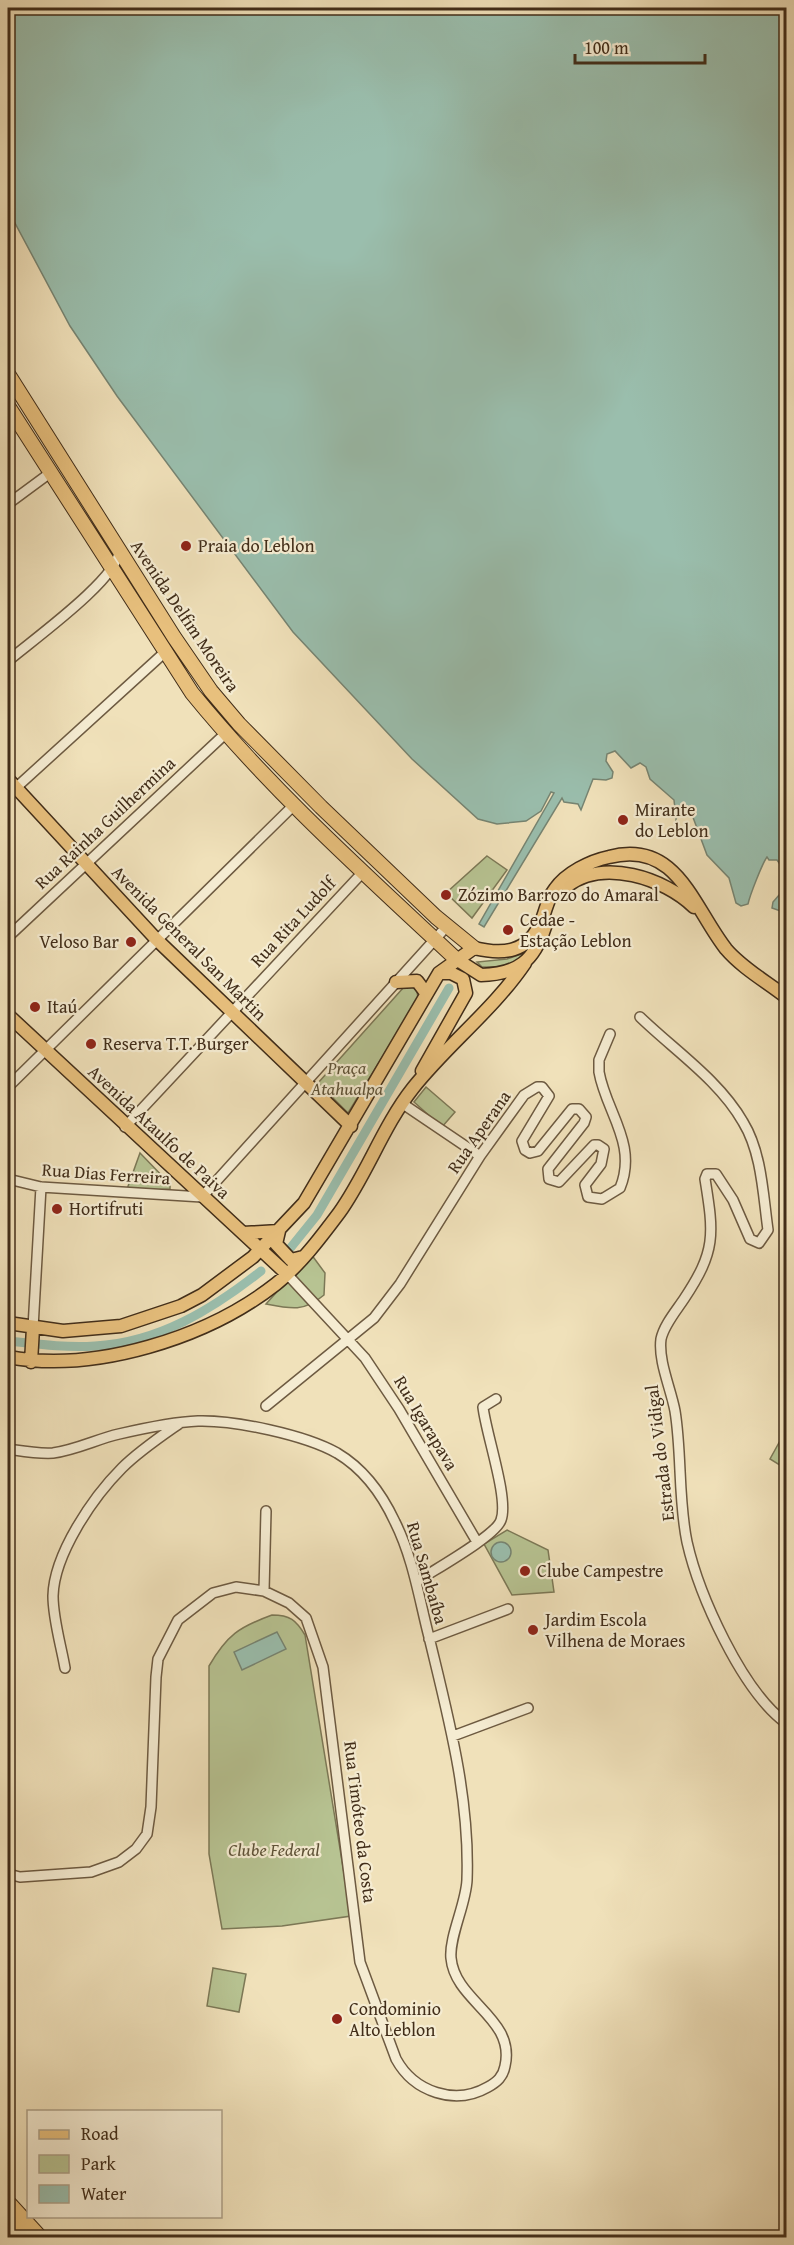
<svg xmlns="http://www.w3.org/2000/svg" width="794" height="2245" font-family="'Gentium Book Plus',serif">
	<rect width="100%" height="100%" fill="#f0e1ba"/>
	<filter id="stains"><feTurbulence type="fractalNoise" baseFrequency=".00333" numOctaves="4"/><feColorMatrix values="0 0 0 0 .2 0 0 0 0 .09 0 0 0 0 .02 0 0 0 .5 -.17"/></filter>
	<radialGradient id="worn" r=".72"><stop offset=".6" stop-color="#630" stop-opacity="0"/><stop offset="1" stop-color="#630" stop-opacity=".3"/></radialGradient>
	<path fill="#b7c392" stroke="#7c7856" stroke-width="1.5" d="M487 856 507 870 472 918 446 893Z
		M527 952C517 967 498 967 482 967L477 962 507 959Z
		M411 986 417 991 418 999 348 1113 318 1083 404 987Z
		M426 1087 455 1112 442 1127 414 1102Z
		M140 1153 170 1184V1189L126 1192Z
		M311 1254 325 1273 324 1295C304 1312 291 1309 266 1304Z
		M786 1430V1469L770 1459Z
		M507 1530 548 1550 554 1592 512 1595 484 1544Z
		M272 1615C290 1615 296 1620 305 1635L351 1916 282 1926 222 1929 209 1854V1666C227 1635 239 1627 272 1615Z
		M213 1968 246 1974 239 2012 207 2006Z"/>
	<path fill="#9abead" stroke="#768472" stroke-width="1.5" d="M8 8H786V913L772 908 773 902 786 887 782 875V867L777 860H769L767 857C762 864 750 895 748 904L741 906 736 903 729 878 707 855 691 812 683 805 676 819 674 800 650 779 646 767 640 763 631 768 615 751 607 754 606 761 613 772 612 778 606 780 593 779 581 810 578 804 564 802 562 798 484 927 479 924 554 793 551 792 541 811 526 821 497 824 478 819 412 759 293 632 117 396 70 326 8 210Z
		M491 1552a10 10 0 1 1 20 0a10 10 0 1 1-20 0Z
		M277 1632 286 1649 242 1670 234 1652Z"/>
	<g fill="none" stroke-linecap="round" stroke-linejoin="round">
		<path stroke="#9abead" stroke-width="9" d="M288 1251 317 1215 449 988
			M8 1341C36 1344 66 1348 95 1346 158 1343 213 1309 261 1271"/>
		<g stroke="#6d5a41" stroke-width="12">
			<path id="minor" d="M8 504 50 473
				M8 661C30 642 121 577 119 550
				M8 795 164 653
				M8 937 225 734
				M640 1017C674 1050 719 1080 743 1122 762 1153 763 1195 768 1230L759 1243 750 1239 733 1200 716 1174H707L705 1179C714 1235 716 1251 684 1299 676 1311 664 1325 661 1339 658 1361 671 1389 675 1411 682 1454 678 1499 687 1542 699 1595 742 1691 786 1723
				M8 1087 294 805
				M403 1104 480 1156
				M125 1127 363 872
				M8 1179 41 1187 202 1197 447 926
				M287 1274 365 1358 399 1409 477 1542
				M33 1328 41 1187
				M266 1406 374 1318 400 1284 480 1156 524 1095 537 1087H542L549 1096 522 1141 525 1150 530 1153 538 1151 572 1109H579L586 1117 584 1123 548 1169 549 1179 559 1182 594 1145H598L604 1149 601 1164 585 1185 588 1197 602 1199 620 1188C638 1144 606 1112 599 1072V1060L610 1034
				M8 1449C22 1451 38 1454 53 1453 76 1450 97 1439 119 1434 145 1428 172 1422 198 1421 235 1420 305 1435 337 1453 364 1469 382 1494 395 1522 413 1558 419 1598 429 1637 448 1716 470 1797 467 1880 466 1904 449 1937 451 1958 455 2002 516 2018 505 2066 503 2077 497 2082 488 2087 455 2106 414 2092 396 2059L360 1962 323 1667 306 1618 289 1603 264 1591 236 1587 213 1593 178 1620 158 1659 156 1677 151 1807 147 1834 136 1849 119 1862 91 1872 20 1877 8 1874
				M416 1582C432 1571 496 1536 501 1520 509 1499 486 1434 483 1407L496 1399
				M264 1591 266 1511
				M429 1639 508 1609
				M65 1668C61 1645 53 1619 53 1596 54 1554 93 1497 122 1468 139 1451 160 1437 180 1423
				M453 1736 528 1708"/>
		</g>
		<g stroke="#412d19" stroke-width="15">
			<path id="major" d="M8 779 156 939 351 1126
				M567 886C603 858 664 878 694 907
				M456 959 481 975C518 974 534 961 545 927
				M396 982 417 981 426 993
				M8 1015 287 1274
				M422 1071 466 993 463 979 451 973H439
				M279 1231 276 1244 291 1260 303 1257
				M243 1233 279 1231
				M8 1323 63 1331 121 1326 181 1306 202 1295 253 1257 304 1203 439 973 474 948C503 955 528 953 541 922 546 911 547 899 555 889 566 873 590 861 609 857 677 839 693 907 726 949 742 968 767 982 786 997
				M8 1357C95 1373 207 1338 276 1284 300 1265 321 1237 339 1213 367 1174 383 1126 413 1088 448 1044 493 1010 525 963
				M31 1362 33 1328"/>
		</g>
		<g stroke="#412d19" stroke-width="16">
			<path id="highway" d="M8 374 174 637 211 691 239 724 321 807 436 917 474 948
				M8 406 192 693C271 790 365 874 456 959
				M8 2202 41 2238
				M8 2218 26 2238"/>
		</g>
		<use href="#minor" stroke="#f5ecd2" stroke-width="9"/>
		<use href="#major" stroke="#e8c07d" stroke-width="12"/>
		<use href="#highway" stroke="#e8c07d" stroke-width="14"/>
	</g>
	<g fill="#8f2418" stroke="#f5ecd2" stroke-width="2">
		<circle cx="186" cy="546" r="6"/>
		<circle cx="623" cy="820" r="6"/>
		<circle cx="446" cy="895" r="6"/>
		<circle cx="508" cy="930" r="6"/>
		<circle cx="131" cy="942" r="6"/>
		<circle cx="35" cy="1007" r="6"/>
		<circle cx="91" cy="1044" r="6"/>
		<circle cx="57" cy="1209" r="6"/>
		<circle cx="525" cy="1571" r="6"/>
		<circle cx="533" cy="1630" r="6"/>
		<circle cx="337" cy="2019" r="6"/>
	</g>
	<g text-anchor="middle" stroke-width="4.5" stroke-linejoin="round" paint-order="stroke">
		<g font-size="18" fill="#412d19" stroke="#f5ecd2" text-anchor="start">
			<text x="198" y="552">Praia do Leblon</text>
			<text x="635" y="816">Mirante<tspan x="635" dy="21">do Leblon</tspan></text>
			<text x="458" y="901">Zózimo Barrozo do Amaral</text>
			<text x="520" y="926">Cedae -<tspan x="520" dy="21">Estação Leblon</tspan></text>
			<text x="119" y="948" text-anchor="end">Veloso Bar</text>
			<text x="47" y="1013">Itaú</text>
			<text x="103" y="1050">Reserva T.T. Burger</text>
			<text x="69" y="1215">Hortifruti</text>
			<text x="537" y="1577">Clube Campestre</text>
			<text x="545" y="1626">Jardim Escola<tspan x="545" dy="21">Vilhena de Moraes</tspan></text>
			<text x="349" y="2015">Condominio<tspan x="349" dy="21">Alto Leblon</tspan></text>
		</g>
		<g font-size="18" fill="#412d19" stroke="#f5ecd2">
			<text transform="translate(185 616) rotate(56)" y="6">Avenida Delfim Moreira</text>
			<text transform="translate(105 823) rotate(-43)" y="6">Rua Rainha Guilhermina</text>
			<text transform="translate(293 922) rotate(-47)" y="6">Rua Rita Ludolf</text>
			<text transform="translate(189 943) rotate(45)" y="6">Avenida General San Martin</text>
			<text transform="translate(159 1132) rotate(43)" y="6">Avenida Ataulfo de Paiva</text>
			<text transform="translate(479 1132) rotate(-55)" y="6">Rua Aperana</text>
			<text transform="translate(106 1174) rotate(4)" y="6">Rua Dias Ferreira</text>
			<text transform="translate(426 1423) rotate(59)" y="6">Rua Igarapava</text>
			<text transform="translate(660 1453) rotate(-97)" y="6">Estrada do Vidigal</text>
			<text transform="translate(427 1573) rotate(74)" y="6">Rua Sambaíba</text>
			<text transform="translate(360 1822) rotate(83)" y="6">Rua Timóteo da Costa</text>
		</g>
		<g font-size="18" font-style="italic" fill="#5e5237" stroke="#f5ecd2">
			<text x="347" y="1074">Praça<tspan x="347" dy="21">Atahualpa</tspan></text>
			<text x="274" y="1856">Clube Federal</text>
		</g>
	</g>
	<rect width="794" height="2245" fill="none" stroke="#f0e1ba" stroke-width="30"/>
	<rect x="9" y="9" width="776" height="2227" fill="none" stroke="#412d19" stroke-width="3"/>
	<rect x="15" y="15" width="764" height="2215" fill="none" stroke="#412d19" stroke-width="1.5"/>
	<rect x="27" y="2110" width="195" height="108" fill="#f5ecd2" stroke="#ada088" stroke-width="1.5"/>
	<rect x="39" y="2130" width="30" height="9" fill="#e8c07d" stroke="#ada088" stroke-width="1.5"/>
	<text x="81" y="2140" font-size="18" fill="#412d19">Road</text>
	<rect x="39" y="2155" width="30" height="18" fill="#b7c392" stroke="#ada088" stroke-width="1.5"/>
	<text x="81" y="2170" font-size="18" fill="#412d19">Park</text>
	<rect x="39" y="2185" width="30" height="18" fill="#9abead" stroke="#ada088" stroke-width="1.5"/>
	<text x="81" y="2200" font-size="18" fill="#412d19">Water</text>
	<path d="M575 54v9h130v-9" fill="none" stroke="#412d19" stroke-width="3"/>
	<text x="584" y="54" font-size="18" fill="#412d19" stroke="#f5ecd2" stroke-width="4.5" paint-order="stroke">100 m</text>
	<rect width="100%" height="100%" filter="url(#stains)"/>
	<rect width="100%" height="100%" fill="url(#worn)"/>
</svg>
